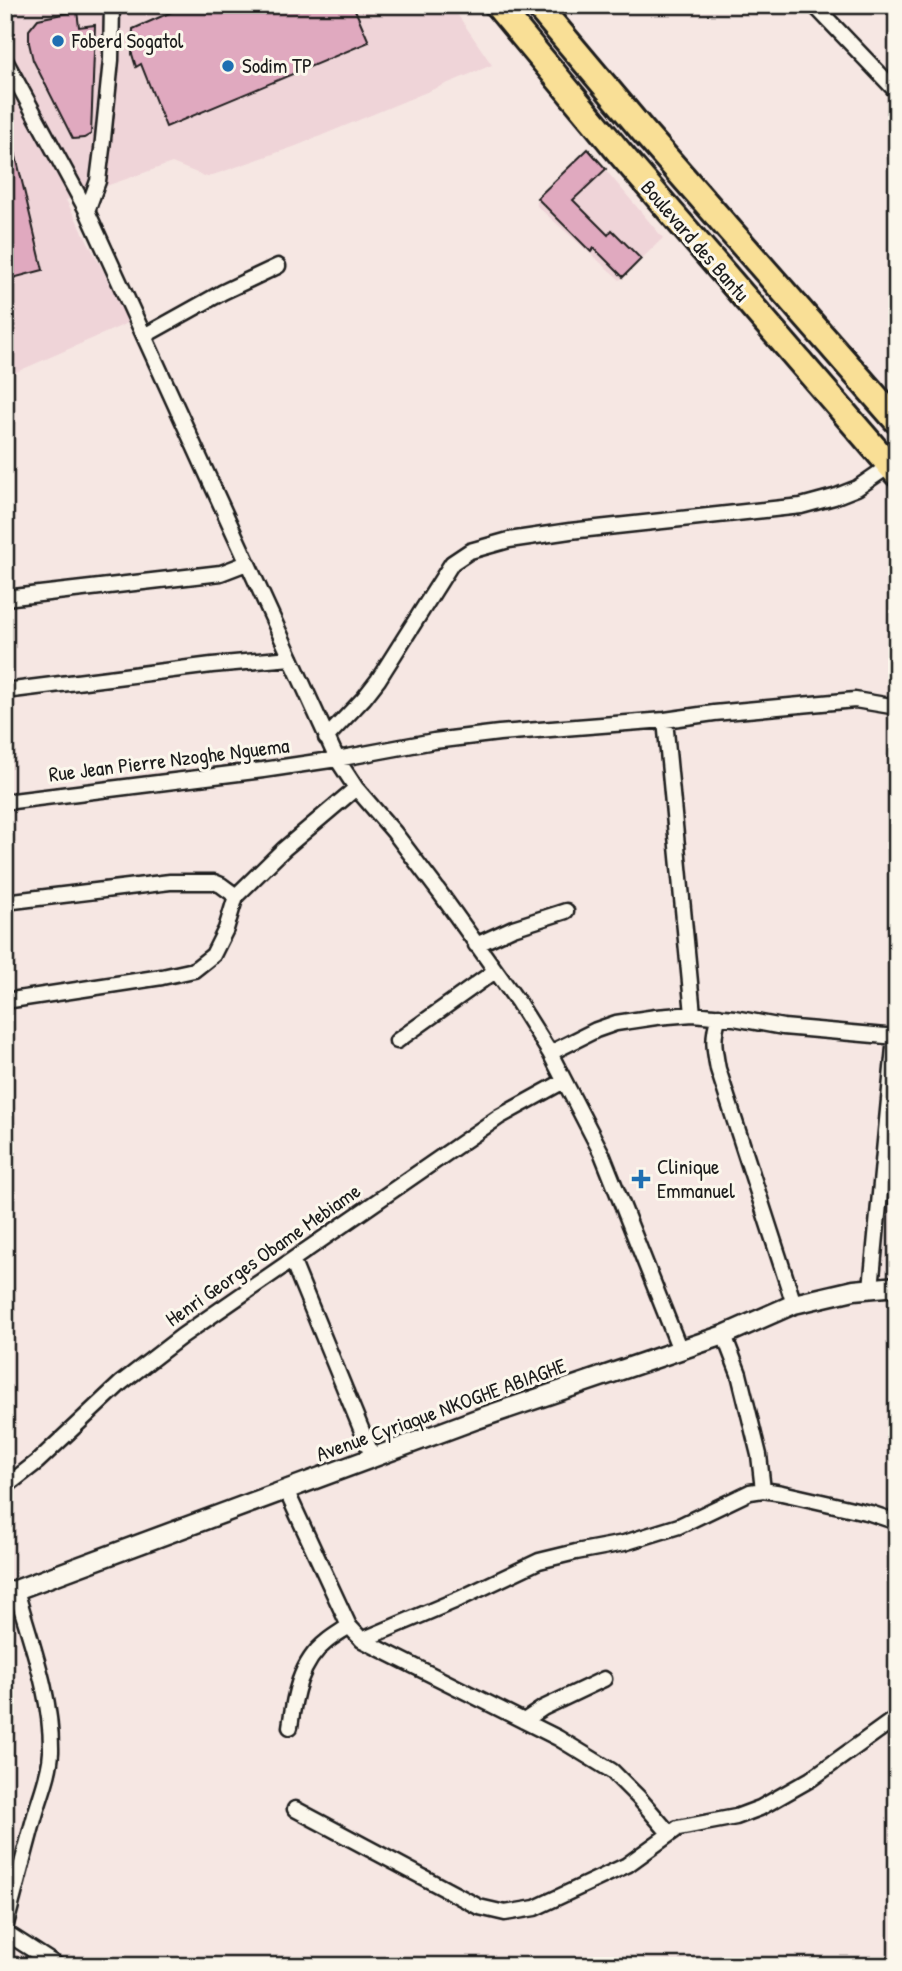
<svg xmlns="http://www.w3.org/2000/svg" width="902" height="1971" font-family="'Patrick Hand',sans-serif">
	<rect width="100%" height="100%" fill="#f6e7e3"/>
	<filter id="ink" filterUnits="userSpaceOnUse"><feTurbulence type="fractalNoise" baseFrequency=".0143" numOctaves="2"/><feDisplacementMap in="SourceGraphic" scale="14" xChannelSelector="R" yChannelSelector="G"/><feConvolveMatrix kernelMatrix="1 2 1 2 8 2 1 2 1" color-interpolation-filters="sRGB"/></filter>
	<g filter="url(#ink)">
		<path fill="#efd4d8" d="M5 5H451L492 65 296 146 207 177 172 163 66 200 130 322 5 377Z
			M588 149 663 238 620 280 537 206V198Z"/>
		<path fill="#e0a9bf" stroke="#1c1c1c" stroke-width="2" d="M187 5H353L369 42 166 127 141 64 136 67 132 54 133 29Z
			M77 11 79 27 95 25 91 134 84 138 73 139 33 60 29 43V30L38 19Z
			M5 131H10L43 270 5 280Z
			M588 149 606 169 573 200 608 235 612 230 641 259 623 277 594 248 591 252 537 198Z"/>
		<g fill="none" stroke-linecap="round" stroke-linejoin="round">
			<g stroke="#1c1c1c" stroke-width="19">
				<path id="minor" d="M814 5 897 92
					M5 60 87 211 337 759 356 788 394 832 440 893 518 1002 550 1053 602 1154 680 1350
					M87 211 98 181 102 149 111 60 112 5
					M144 336 223 292 278 266
					M5 598 221 573 247 563
					M5 691 212 665 291 658
					M665 720 693 1014
					M326 738 364 698 378 680 452 563 470 551 509 540 570 531 801 506 834 497 857 488 889 466
					M5 802 263 770 337 759 434 741 499 733 665 720 714 713 855 700 897 707
					M5 902 170 882H214L221 885 236 896
					M476 945 513 928 566 911
					M5 1001 162 977 194 970 213 955 226 929 236 896 284 849 356 788
					M719 1016C712 1037 714 1048 718 1069L794 1304
					M397 1041 495 971
					M550 1053 596 1030 616 1023 656 1017 693 1014 734 1018 783 1027 897 1037
					M292 1260 373 1458
					M871 1288 895 1037
					M724 1335 739 1374 759 1455 763 1490
					M5 1487 37 1462 121 1383 182 1336 499 1117 564 1081
					M286 1490 349 1626 362 1640 558 1738 612 1771 639 1798 669 1833
					M362 1640 459 1599 539 1561 576 1552 624 1543 679 1526 750 1492 763 1490 782 1493 870 1513 897 1522
					M524 1721 543 1708 604 1679
					M290 1727C294 1697 300 1662 326 1642 333 1636 342 1631 349 1626
					M295 1809 479 1907 505 1913 535 1908 627 1865 678 1828 736 1817 760 1808 811 1779 897 1717
					M5 1928C15 1891 24 1855 34 1819 40 1796 50 1775 51 1752 52 1696 31 1643 16 1590
					M5 1932 58 1966"/>
			</g>
			<g stroke="#1c1c1c" stroke-width="23">
				<path id="tertiary" d="M5 1594 477 1419 724 1335 794 1304 854 1290 897 1286"/>
			</g>
			<g stroke="#1c1c1c" stroke-width="30">
				<path id="trunk" d="M497 5 619 152 897 474
					M537 5 642 130 897 421"/>
			</g>
			<use href="#minor" stroke="#fbf7ec" stroke-width="14"/>
			<use href="#tertiary" stroke="#fbf7ec" stroke-width="18"/>
			<use href="#trunk" stroke="#f9df96" stroke-width="24"/>
		</g>
	</g>
	<g fill="#1f6fb2" stroke="#fbf7ec" stroke-width="2.5">
		<circle cx="58" cy="41" r="7"/>
		<circle cx="228" cy="66" r="7"/>
		<path d="M637.5 1168.5h7v7h7v7h-7v7h-7v-7h-7v-7h7z"/>
	</g>
	<g text-anchor="middle" stroke-width="6" stroke-linejoin="round" paint-order="stroke">
		<g font-size="21" fill="#1c1c1c" stroke="#fbf7ec" text-anchor="start">
			<text x="72" y="48">Foberd Sogatol</text>
			<text x="242" y="73">Sodim TP</text>
			<text x="657" y="1174">Clinique<tspan x="657" dy="24">Emmanuel</tspan></text>
		</g>
		<g font-size="21" fill="#1c1c1c" stroke="#fbf7ec">
			<text transform="translate(695 241) rotate(49)" y="7">Boulevard des Bantu</text>
			<text transform="translate(169 760) rotate(-7)" y="7">Rue Jean Pierre Nzoghe Nguema</text>
			<text transform="translate(263 1255) rotate(-35)" y="7">Henri Georges Obame Mebiame</text>
			<text transform="translate(441 1410) rotate(-20)" y="7">Avenue Cyriaque NKOGHE ABIAGHE</text>
		</g>
	</g>
	<rect width="902" height="1971" fill="none" stroke="#fbf7ec" stroke-width="28"/>
	<rect x="14" y="14" width="874" height="1943" fill="none" stroke="#1c1c1c" stroke-width="2.5" filter="url(#ink)"/>
</svg>
